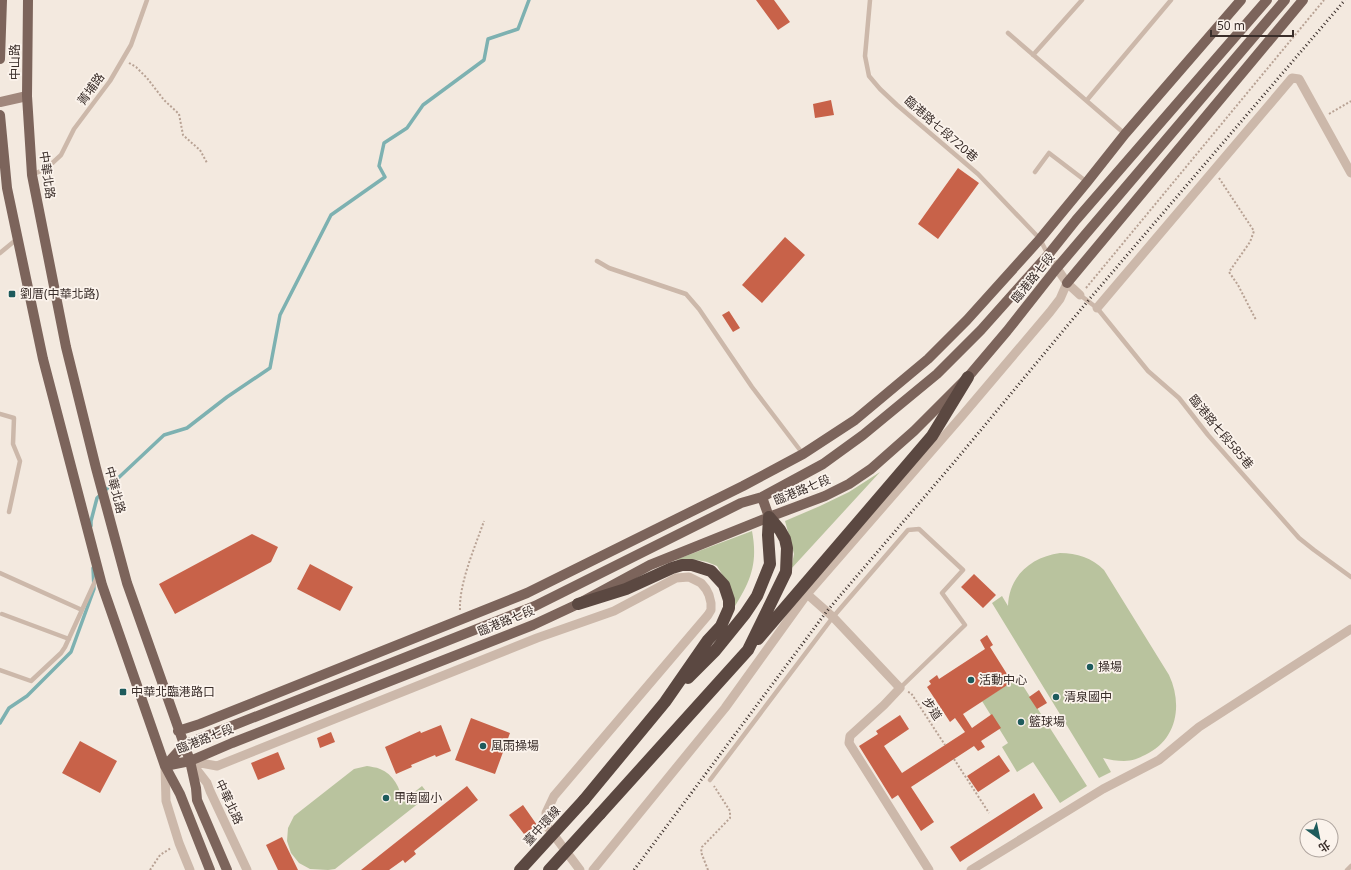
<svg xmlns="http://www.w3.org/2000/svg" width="1351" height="870" font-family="'Noto Sans','Noto Sans TC',sans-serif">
	<rect width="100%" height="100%" fill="#f3e9df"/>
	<path fill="#b9c39e" d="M880 472 791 569 794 554 785 521 820 506 849 492Z
		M752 531C759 568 748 585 729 616L728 584 717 566 707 562 692 559 675 560Z
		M1060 553C1077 553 1092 558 1104 570L1169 675C1183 705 1177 740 1145 755 1139 758 1132 761 1124 761 1117 761 1110 760 1103 758L1111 772 1099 778 992 603 1002 596 1008 606C1009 576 1031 557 1060 553Z
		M1018 678 1087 786 1060 803 1033 762 1017 772 1002 747 1008 743 982 701Z
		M367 766C371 767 376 767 380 769 393 774 401 788 402 802L422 786 429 795 335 869 328 870 310 869 299 863 291 853 287 841 288 828 294 816 354 769Z"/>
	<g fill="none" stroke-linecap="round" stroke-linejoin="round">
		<path stroke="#7db1b1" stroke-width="3.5" d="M91 526V521L97 498 164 435 187 428 227 397 270 368 280 315 331 215 385 177 379 166 384 143 407 128 423 105 484 60 488 39 518 29 529 0
			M0 723 9 708 27 696 71 652 94 589 93 568"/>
	</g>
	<path fill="#c86249" d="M756 0H774L790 22 778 30Z
		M831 100 834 115 815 118 813 104Z
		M958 168 979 183 938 239 918 224Z
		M785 237 805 255 762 303 742 285Z
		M729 311 740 328 733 332 722 315Z
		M252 534 278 547 271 562 175 614 159 584Z
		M310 564 353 587 340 611 297 589Z
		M974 574 996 595 983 608 961 587Z
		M987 635 993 645 990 647 1012 682 963 714 972 728 992 714 1001 728 981 741 985 747 978 751 974 746 911 787 934 822 921 831 898 795 892 799 859 746 878 734 876 731 900 715 909 729 884 746 902 773 965 732 955 718 950 722 927 687 931 684 929 681 937 675 939 679 985 649 980 640Z
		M1039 690 1047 703 1037 709 1029 697Z
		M471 718 510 733 495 774 455 760Z
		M441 725 451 751 436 757 435 755 411 765 412 767 396 774 385 747 420 731 421 733Z
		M331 732 335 742 320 748 317 738Z
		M80 741 117 761 100 793 62 773Z
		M278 752 285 769 258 780 251 763Z
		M999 755 1010 771 978 792 967 776Z
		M467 786 478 800 414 851 416 854 405 863 403 860 389 870H361Z
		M1034 793 1043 808 960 862 950 847Z
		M523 805 537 825 524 834 509 815Z
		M282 837 298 870H278L266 845Z"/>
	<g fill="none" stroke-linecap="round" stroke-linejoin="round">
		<path stroke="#b8a294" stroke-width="2" stroke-dasharray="2 2" stroke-linecap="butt" d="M129 63 136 67 147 78 164 100 179 114 183 135 193 144 200 150 207 163
			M1329 114 1351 101
			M1219 178 1254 231 1250 242 1229 272 1238 285 1256 320
			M1086 288 1324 0
			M460 610C459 583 475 547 484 521
			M908 692 911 693 945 745
			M954 759 989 813
			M150 870 160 855 171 848
			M708 870 701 852 702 847 730 818V811L714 786"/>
		<path stroke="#ccb8aa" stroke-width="4.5" d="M870 0 865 56 869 76 880 89 897 105 978 174 1040 239 1048 255
			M1008 33 1125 134
			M1033 55 1082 0
			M1087 100 1171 0
			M1035 172 1049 153 1087 182
			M32 175 47 168 61 155 74 129 110 81 131 45 147 0
			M0 253 17 239
			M597 261 609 268 686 294 699 309 752 387 803 454
			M1080 295 1097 308 1148 371 1179 398 1208 435 1299 538 1314 550 1351 577
			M0 414 14 418 13 444 20 461 9 512
			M0 573 82 610
			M2 614 69 639
			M0 670 31 681 61 653 65 647 98 575
			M710 780 833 617 908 530 919 529 963 570 942 593 965 625 900 688
			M1347 870 1351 866"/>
		<path stroke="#ccb8aa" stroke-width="9" d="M1048 255 1067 283 1080 295
			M1097 308 1292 78 1299 79 1351 173
			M807 594 833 617 900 688 884 705 850 736 849 743 929 870
			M190 761 217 766 537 638 614 611 676 578 689 577 701 583 706 589 709 595 711 603V610L708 615 554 796 546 813 547 826 580 870
			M190 761 207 783 210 791 247 870
			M165 766 166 801 179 843 190 870
			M593 870 725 708 807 594 961 417 1050 312 1060 299 1067 283
			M971 870 1103 789 1159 760 1199 727 1351 629"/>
		<path stroke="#a0877c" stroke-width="10" d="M0 102 27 96"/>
		<path stroke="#7c645b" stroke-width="10" d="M28 0 27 96 32 175 66 347 96 468 127 583 190 761 196 788 197 800 227 870
			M0 59 2 0
			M0 115 7 188 43 359 102 585 165 766 180 794 210 870
			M1067 283 1303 0
			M762 497 769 517
			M178 731 200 724 527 593 743 486 803 454 855 420 928 359 967 320 1040 239 1087 182 1125 134 1241 0
			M165 766 190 761 232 743 533 625 578 604 650 565 769 517 825 496 849 484 871 469 914 431 968 377 1007 331 1056 269 1285 0
			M165 766 184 745 535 606 741 503 762 497 823 464 863 435 937 374 981 330 1048 255 1076 220 1267 0"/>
		<path stroke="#5b4841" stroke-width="12" d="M578 604 626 589 672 568 682 565H692L711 571 724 585 729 600V608L721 626 708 640 665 702 584 800
			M758 639 932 436 968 377
			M688 678 715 651 745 614 757 596 770 564 768 535 769 517
			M600 814 748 650 786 572 787 548 785 539 780 530 769 517"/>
		<path stroke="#3a2e2a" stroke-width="3" stroke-dasharray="1 3" stroke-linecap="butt" d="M634 870 827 611 956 460 1087 302 1345 0"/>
		<path stroke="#5b4841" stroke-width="12" d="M520 870 584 800
			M549 870 600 814"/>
	</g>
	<g fill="#1e5b5c" stroke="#fbf3ec" stroke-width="1.5">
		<rect x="8" y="290" width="8" height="8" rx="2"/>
		<circle cx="1090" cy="667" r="4"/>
		<circle cx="971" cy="680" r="4"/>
		<rect x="119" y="688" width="8" height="8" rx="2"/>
		<circle cx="1056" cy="697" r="4"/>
		<circle cx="1021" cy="722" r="4"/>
		<circle cx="483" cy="746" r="4"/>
		<circle cx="386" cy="798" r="4"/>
	</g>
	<g text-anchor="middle" stroke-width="3.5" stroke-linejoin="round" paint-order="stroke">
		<g font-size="12" fill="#3a2e2a" stroke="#fbf3ec">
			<text transform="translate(15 62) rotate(-90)" y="4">中山路</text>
			<text transform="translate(91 89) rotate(-54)" y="4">菁埔路</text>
			<text transform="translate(941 129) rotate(41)" y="4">臨港路七段720巷</text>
			<text transform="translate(47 175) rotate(82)" y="4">中華北路</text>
			<text transform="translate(1033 278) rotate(-51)" y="4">臨港路七段</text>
			<text transform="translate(1221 432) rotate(50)" y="4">臨港路七段585巷</text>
			<text transform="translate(115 490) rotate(75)" y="4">中華北路</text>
			<text transform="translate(802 490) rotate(-22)" y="4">臨港路七段</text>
			<text transform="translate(506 621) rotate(-22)" y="4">臨港路七段</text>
			<text transform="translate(932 709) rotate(56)" y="4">步道</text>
			<text transform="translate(205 739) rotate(-21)" y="4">臨港路七段</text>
			<text transform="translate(229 802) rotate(65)" y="4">中華北路</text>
			<text transform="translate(542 826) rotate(-48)" y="4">臺中環線</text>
		</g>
		<g font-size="12" fill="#3a2e2a" stroke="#fbf3ec" text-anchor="start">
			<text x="20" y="298">劉厝(中華北路)</text>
			<text x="1098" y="671">操場</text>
			<text x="979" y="684">活動中心</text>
			<text x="131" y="696">中華北臨港路口</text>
			<text x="1064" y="701">清泉國中</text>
			<text x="1029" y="726">籃球場</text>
			<text x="491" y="750">風雨操場</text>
			<text x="394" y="802">甲南國小</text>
		</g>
	</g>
	<g transform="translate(1319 838) rotate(147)"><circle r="19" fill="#fbf3ec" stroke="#aea49e"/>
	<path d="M0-3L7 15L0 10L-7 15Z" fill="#1e5b5c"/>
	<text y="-6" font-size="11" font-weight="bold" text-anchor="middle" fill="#3a2e2a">北</text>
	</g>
	<path d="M1211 30v6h82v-6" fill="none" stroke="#3a2e2a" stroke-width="2"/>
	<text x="1217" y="30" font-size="12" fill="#3a2e2a" stroke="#fbf3ec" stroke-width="3" paint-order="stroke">50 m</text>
</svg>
